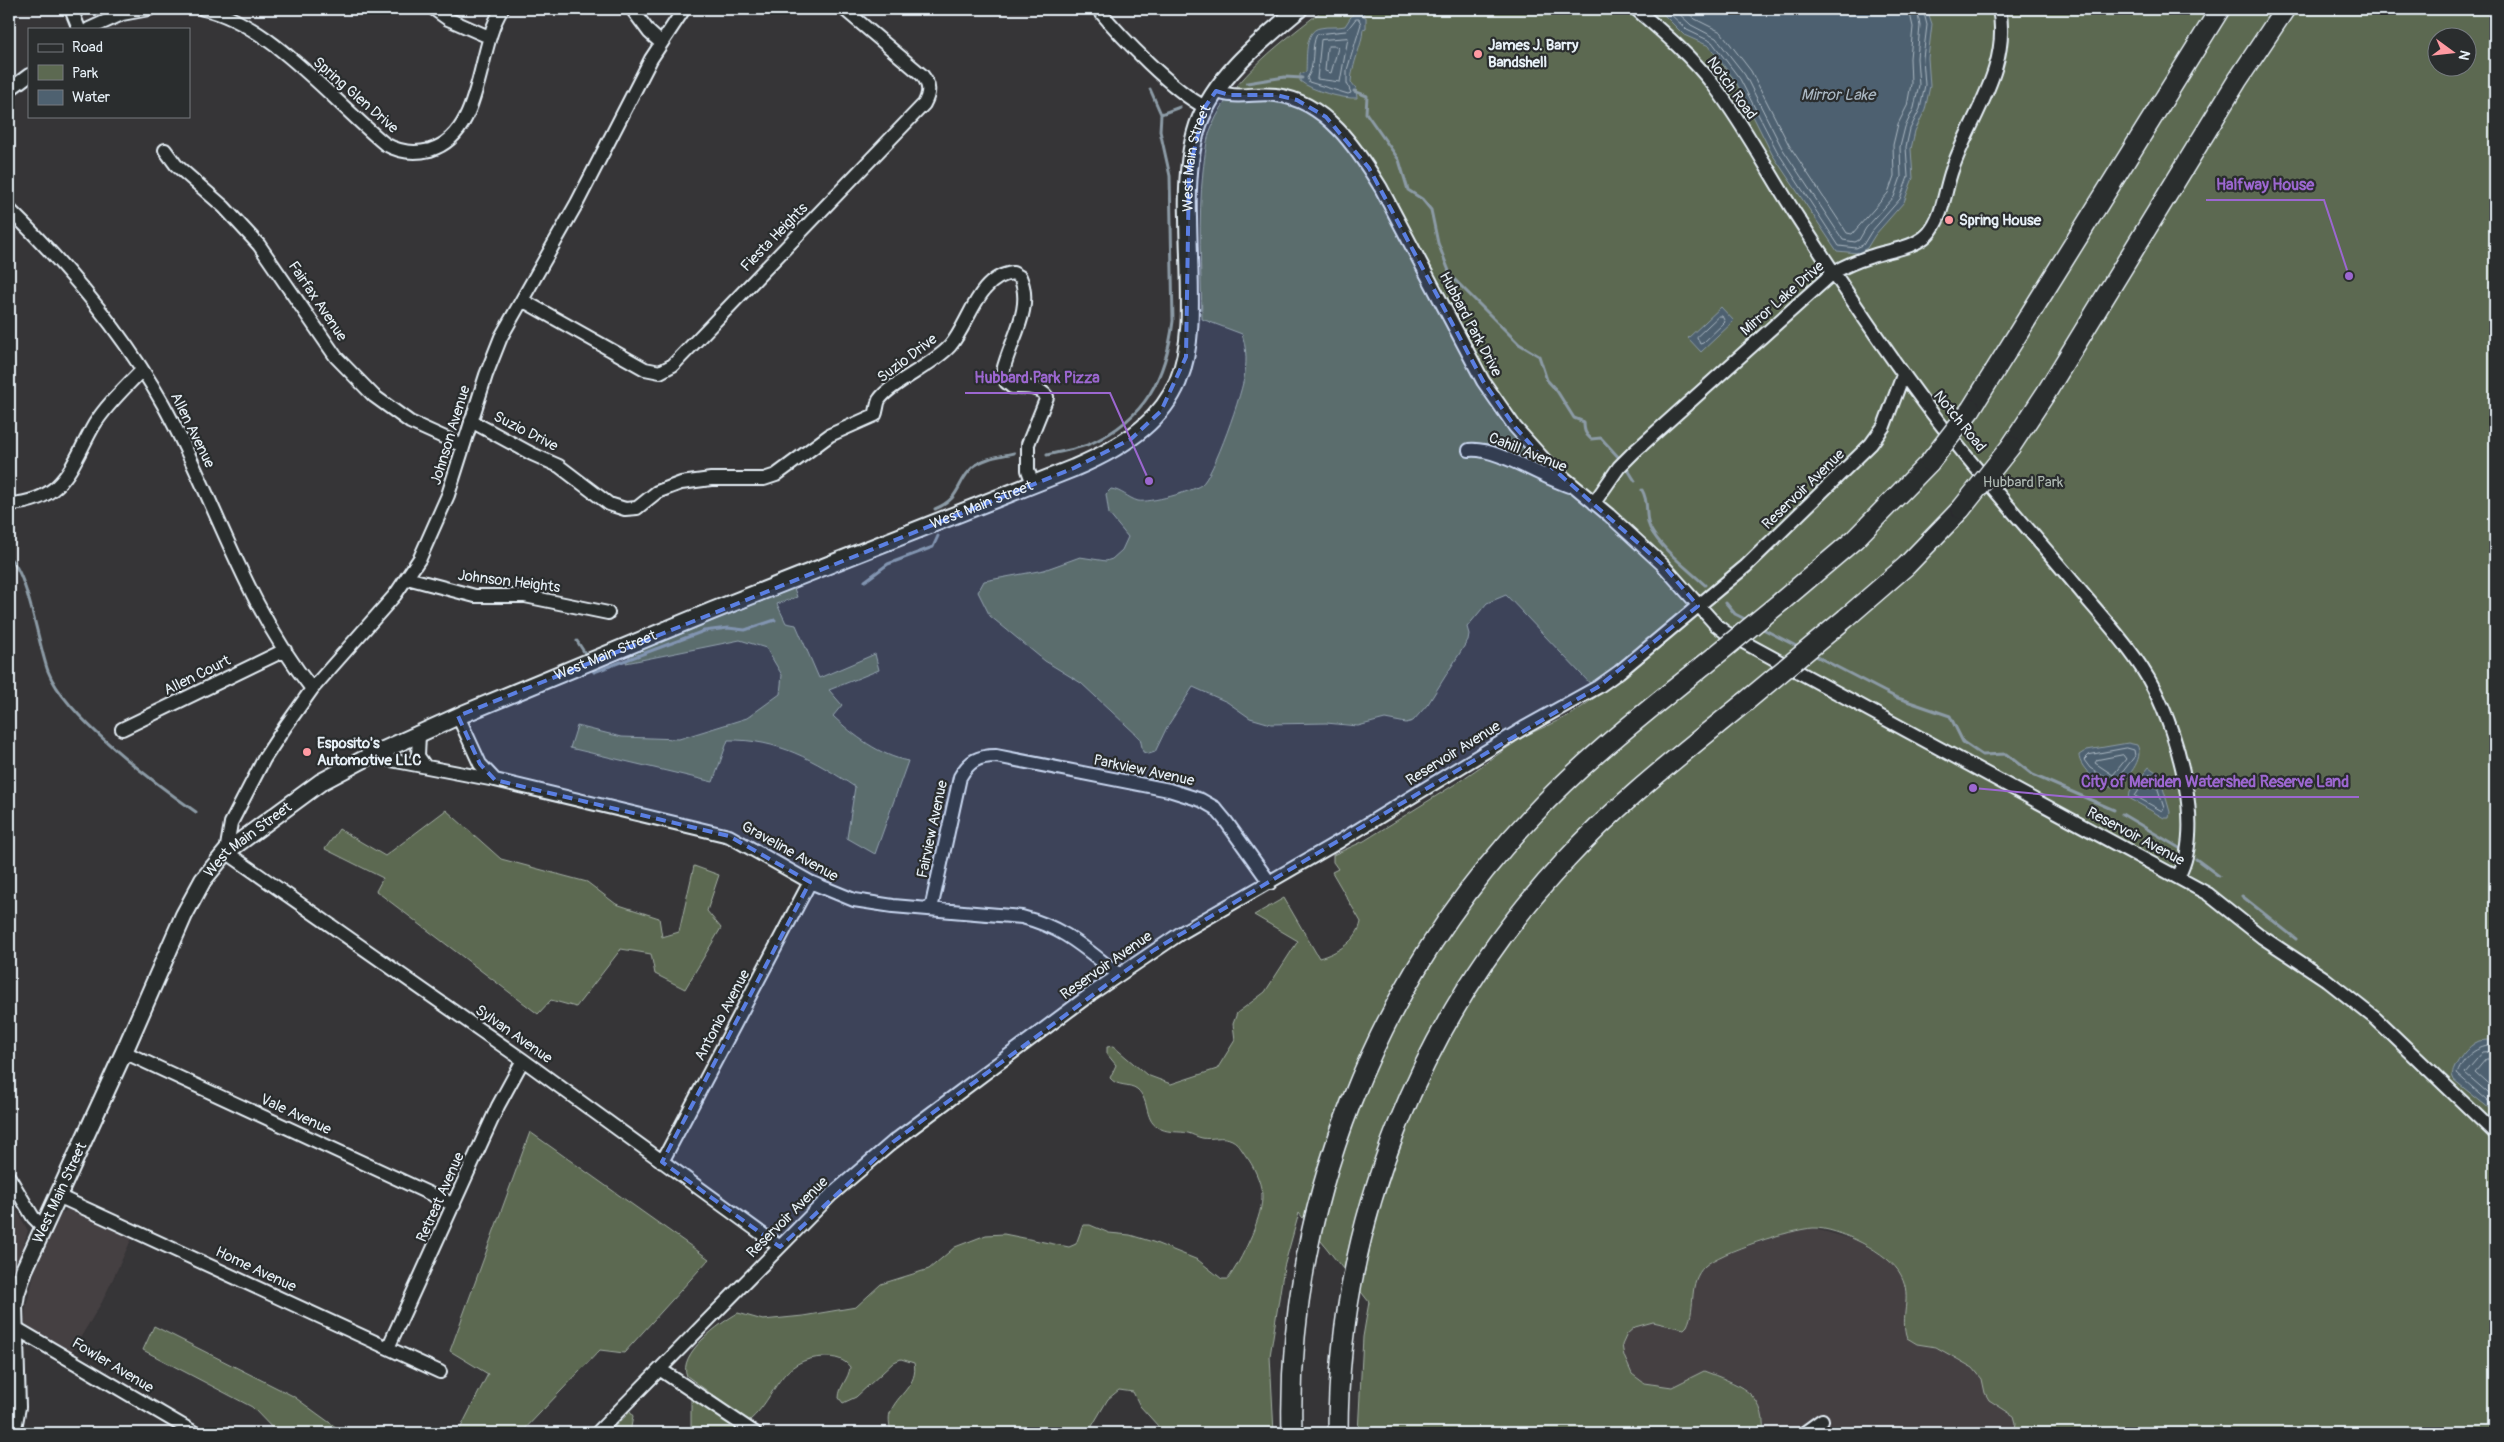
<svg xmlns="http://www.w3.org/2000/svg" width="2504" height="1442" font-family="Pangolin,sans-serif">
	<rect width="100%" height="100%" fill="#363537"/>
	<filter id="ink" filterUnits="userSpaceOnUse"><feTurbulence type="fractalNoise" baseFrequency=".02" numOctaves="2"/><feDisplacementMap in="SourceGraphic" scale="10" xChannelSelector="R" yChannelSelector="G"/><feConvolveMatrix kernelMatrix="1 2 1 2 8 2 1 2 1" color-interpolation-filters="sRGB"/></filter>
	<g filter="url(#ink)">
		<path fill="#453f42" d="M9 1195 28 1231 9 1290Z
			M69 1208 132 1238 102 1302 71 1353 25 1324 26 1307 35 1271 61 1214Z
			M1812 1228 1856 1240 1891 1261 1901 1275 1907 1289 1904 1329 1907 1338 1917 1344 1936 1347 1973 1368 1982 1379 1985 1393 1998 1406 2014 1416 2016 1423 2014 1433H1763L1764 1420 1759 1407 1743 1387 1730 1380 1704 1371 1676 1386 1668 1387 1641 1382 1632 1374 1623 1353 1622 1345 1627 1334 1638 1325 1653 1322 1684 1328 1692 1311V1296L1697 1277 1706 1265 1718 1257 1745 1247 1784 1234Z"/>
		<path fill="#5c6951" stroke="#a2ada4" fill-rule="evenodd" d="M1324 9H2495V1433H2014L2016 1423 2014 1416 1989 1400 1985 1393 1982 1379 1973 1368 1936 1347 1917 1344 1907 1338C1899 1317 1913 1298 1901 1275 1890 1253 1837 1227 1813 1228 1792 1229 1720 1252 1705 1266 1687 1283 1697 1306 1687 1326L1684 1329 1653 1322 1635 1327 1627 1334 1622 1345 1624 1356 1632 1374 1644 1383 1672 1387 1704 1371C1735 1383 1767 1392 1763 1433H1358L1363 1337 1369 1302 1299 1213 1284 1267 1270 1356 1274 1433H1160L1158 1426 1140 1406 1133 1392 1119 1390 1108 1399 1088 1433H891C890 1427 888 1419 890 1413 897 1394 919 1385 914 1363L901 1359 894 1362 856 1397 843 1403 839 1398C839 1386 849 1379 850 1367 844 1359 835 1357 825 1357 778 1358 777 1397 750 1420L744 1418 687 1376C677 1354 720 1323 738 1313L763 1320 803 1316 856 1307 881 1284 929 1269 955 1247 986 1235 1004 1234 1069 1247 1076 1244 1083 1225H1090L1109 1233 1130 1235 1153 1242 1198 1260 1222 1279H1228C1241 1261 1261 1220 1262 1199 1263 1187 1255 1169 1249 1160 1243 1153 1240 1144 1232 1140 1222 1135 1212 1140 1202 1138 1197 1137 1192 1134 1188 1133 1179 1131 1170 1133 1161 1129 1143 1122 1151 1101 1137 1089 1129 1083 1117 1087 1110 1078L1116 1065 1107 1054V1047L1113 1046 1147 1075 1171 1084 1217 1069 1235 1040 1233 1024 1237 1013 1265 992 1298 941 1254 915 1284 898 1319 958C1337 953 1357 941 1361 922L1332 872 1338 869 1333 862V855L1364 841 1457 783 1523 737 1572 714 1600 694 1506 595 1487 603 1467 627 1469 634 1468 640 1428 704 1413 721 1406 723 1385 719 1358 726 1326 723 1271 724 1250 718 1227 702 1193 687 1167 727 1155 752 1149 754 1143 752 1140 738 1081 683 1045 661 990 616 978 592 984 581 1044 570 1080 557 1106 561 1112 559 1122 550 1128 537 1109 514 1106 494 1111 489C1121 490 1128 498 1138 501 1150 503 1191 492 1201 485 1213 478 1244 389 1245 372 1247 359 1246 347 1242 334L1202 319C1201 269 1198 220 1203 171 1205 156 1206 139 1212 126 1233 77 1283 41 1324 9ZM2436 38H2466V68H2436Z
			M794 588 797 597 777 604 786 623 796 625 819 678 875 654 879 670 829 690 842 705 833 716C854 736 879 755 908 761L875 854 847 838 855 787C814 760 778 739 728 740L713 782 570 748 577 726 622 737 679 739 747 718 780 694 782 675 766 648 740 640 626 663 630 655Z
			M446 810 501 859 587 882 616 904 659 918 662 937 679 932 694 866 719 875 707 911 721 928 685 989 655 974 651 954 621 949 576 1007 551 1000 538 1014 376 891 383 878 325 849 339 829 385 856Z
			M530 1132 709 1259 624 1353 600 1350 521 1433H458L488 1374 450 1351Z
			M154 1326 293 1396 344 1433H277L252 1407 143 1350Z
			M691 1399 744 1433H691Z
			M630 1412 633 1416 630 1433H608Z"/>
		<path fill="#4e6170" stroke="#8c9ba6" d="M1356 9H1365L1363 16 1366 17V28L1363 29C1362 47 1352 63 1351 82L1356 88 1357 98C1343 99 1312 91 1300 81V74L1306 72C1307 60 1304 30 1320 28 1328 26 1337 28 1345 26Z
			M1658 9H1927L1932 24 1928 58 1930 86 1925 110 1915 131 1911 149 1913 178 1904 202 1875 235 1867 248 1858 253 1837 251 1772 154 1736 82 1709 46 1684 35Z
			M1721 307 1734 321 1701 352 1688 338Z
			M2128 743 2137 745C2145 759 2127 779 2116 788 2103 788 2079 769 2079 755L2087 750Z
			M2149 767 2159 774 2170 812 2169 818H2164L2129 798 2130 791Z
			M2495 1040V1113L2454 1080 2452 1075C2454 1064 2468 1045 2479 1041 2484 1040 2490 1040 2495 1040Z"/>
		<g fill="none" stroke-linecap="round" stroke-linejoin="round">
			<path stroke="#aab7c2" stroke-width="1" d="M1665 9 1687 30 1712 42 1740 79 1777 151 1839 246 1856 248 1863 245 1871 232 1900 199 1908 177 1906 147 1910 129 1920 109 1925 85 1923 58 1927 25 1923 9
				M1674 9 1691 25 1716 38 1745 75 1782 148 1843 240 1855 242 1859 240 1866 228 1894 197 1901 177 1900 147 1905 127 1914 108 1919 85 1917 58 1920 26 1917 9
				M1684 9 1695 19 1721 32 1751 71 1789 145 1847 233 1852 234 1888 193 1894 176 1893 145 1898 124 1907 106 1911 84 1910 58 1913 27 1909 9
				M1356 19H1359L1361 24 1347 70V83L1351 93 1348 94 1309 82 1307 78C1316 66 1310 48 1317 34L1346 31Z
				M1348 38 1340 82 1317 79 1321 40Z
				M1329 46H1336L1338 48 1331 73 1325 71 1327 48Z
				M1719 316H1722L1725 322 1703 343 1700 344 1697 337Z
				M2127 748 2134 750 2135 756 2114 783 2090 768 2084 760 2089 755Z
				M2123 755 2126 759 2113 775 2095 763 2097 760Z
				M2153 774 2164 808 2162 811 2135 796 2149 775Z
				M2495 1045C2476 1046 2464 1056 2457 1074L2495 1107
				M2495 1052 2482 1053 2465 1073 2495 1099
				M2495 1059H2486L2475 1072 2495 1090"/>
			<path stroke="#8c9ba6" stroke-width="3" d="M1247 83 1285 77 1302 78
				M1354 91 1367 96 1366 113 1399 160 1408 190 1422 199 1431 210 1438 243 1451 276 1519 344 1539 356 1547 380 1557 391 1574 418 1584 422C1584 430 1585 434 1591 439L1601 438 1621 460
				M1161 114 1180 107
				M1047 455C1062 451 1079 449 1092 443 1145 418 1166 378 1173 321L1170 176 1160 131 1161 114 1150 89
				M1625 465 1635 481
				M1642 490C1650 503 1644 516 1650 528 1660 548 1688 569 1705 585
				M935 509C962 498 956 482 973 467 983 458 1001 456 1014 453
				M9 558C27 570 39 647 48 671 65 716 156 784 196 812
				M865 581 888 564 933 547 938 536
				M1726 603 1735 614 1749 621
				M1761 628 1800 648
				M577 641 588 658
				M1812 654 1895 697 1950 716 1963 742 1982 755 2006 754 2033 775 2114 810
				M591 666 594 672 704 631 728 628 745 630 775 620
				M2122 814 2181 849
				M2196 859 2219 876
				M2242 896 2296 939"/>
			<g stroke="#e8f1f8" stroke-width="16">
				<path id="minor" d="M71 9 79 29
					M203 9C269 22 334 102 385 144 399 152 414 154 430 150 484 134 476 49 502 9
					M434 9 448 19 489 37
					M632 9 649 32 661 43
					M684 9 651 59 577 203 501 337 486 375 448 495 420 558 395 595 312 689 285 727 264 759 231 823 226 852 523 1060 780 1247
					M1098 9C1122 38 1173 91 1205 107
					M1636 9C1664 33 1692 57 1715 87 1747 129 1771 177 1800 221 1842 286 1885 351 1932 413 1981 478 2037 537 2088 600 2112 628 2137 656 2154 689 2178 736 2205 829 2178 877
					M89 29 122 14 149 9
					M9 90 29 75
					M1216 91C1235 100 1256 92 1276 95 1326 101 1357 149 1381 188L1483 381 1515 427 1550 466 1609 515 1662 564 1716 625 1725 632 2208 894 2262 937 2324 978 2376 1019 2495 1133
					M165 150 176 165 224 207 259 245 336 357 374 396 410 422 463 446
					M9 209C69 268 122 331 163 404 215 498 244 604 312 689
					M522 300 645 369 660 372 673 365 924 104C930 93 930 85 922 75L844 9
					M471 421 532 454 559 466 609 504 625 509 637 508 657 492 681 483 711 479H764L776 475 830 435 875 415C877 411 877 404 879 400 890 383 932 366 950 346 970 323 977 277 1013 273L1020 277C1034 309 1010 340 1003 371L1006 382 1012 387C1023 387 1040 386 1047 397L1028 444V470L1033 484
					M1469 450C1496 447 1541 477 1569 486
					M1594 503 1619 467 1634 452 1834 272C1845 266 1856 261 1869 257 1888 250 1913 249 1928 234 1943 218 1945 189 1952 170 1970 117 2011 68 1999 9
					M9 504C65 501 71 465 94 425 107 404 125 388 142 370
					M407 578 475 596H525L608 613
					M458 716 480 764 495 780 729 836 810 882 854 900 893 906 1022 917C1065 928 1084 948 1118 974
					M122 729 285 650
					M419 734 418 756 425 766
					M370 756 495 780
					M931 909 960 777C969 761 978 756 996 756L1169 790 1201 800 1215 808 1225 820 1270 883
					M124 1052 454 1205
					M662 1162 810 882
					M9 1177 33 1217 42 1226
					M58 1196 440 1372
					M14 1327 195 1433
					M388 1348 498 1106 523 1060
					M661 1370 755 1433
					M597 1433 831 1195 893 1142 1091 994 1181 933 1340 841 1524 728 1598 687 1619 672 1746 566 1871 444 1884 426 1903 375
					M1804 1433 1822 1420"/>
			</g>
			<g stroke="#e8f1f8" stroke-width="20">
				<g id="major">
					<path id="s1" d="M12 1433 17 1407 14 1307 16 1294 24 1270 124 1052 184 915 203 880 226 852 321 782 370 756 463 714 712 611 1074 468C1209 411 1190 344 1188 218 1187 187 1188 155 1198 125 1215 77 1262 40 1299 9"/>
				</g>
			</g>
			<g stroke="#e8f1f8" stroke-width="22">
				<path id="highway" d="M1971 409 2220 9
					M2011 446 2046 393 2237 81 2285 9
					M1782 601 1855 539 1930 462
					M1846 618 1906 566 1961 509
					M1292 1433C1286 1206 1377 980 1532 816 1584 760 1645 713 1704 665
					M1338 1433C1338 1221 1422 1013 1567 859 1620 801 1683 753 1744 703"/>
			</g>
			<use href="#minor" stroke="#2a2d2e" stroke-width="12"/>
			<use href="#major" stroke="#2a2d2e" stroke-width="16"/>
			<use href="#highway" stroke="#2a2d2e" stroke-width="19"/>
			<g stroke="#e8f1f8" stroke-width="22" stroke-linecap="butt">
				<path id="highway-bridge" d="M1930 462 1971 409
					M1961 509 2011 446
					M1704 665 1782 601
					M1744 703 1846 618"/>
			</g>
			<use href="#highway-bridge" stroke="#2a2d2e" stroke-width="19"/>
		</g>
	</g>
	<path fill="#5a7fe2" fill-opacity="0.2" stroke="#5a7fe2" stroke-width="4" stroke-dasharray="10 6" stroke-linejoin="round" d="M1216 91 1229 95H1276L1297 100 1326 117 1369 168 1483 381 1515 427 1550 466 1662 564 1698 606 1598 687 1154 950 893 1142 780 1247 662 1162 810 882 729 836 495 780 480 764 458 716 1074 468 1131 439 1161 411 1186 357 1189 170 1205 107Z"/>
	<g fill="#ff9aa2" stroke="#2a2d2e" stroke-width="2">
		<circle cx="1478" cy="54" r="5"/>
		<circle cx="1949" cy="220" r="5"/>
		<circle cx="307" cy="752" r="5"/>
	</g>
	<g text-anchor="middle" stroke-width="4.5" stroke-linejoin="round" paint-order="stroke">
		<g font-size="15" font-weight="bold" fill="#e8f1f8" stroke="#2a2d2e" text-anchor="start">
			<text x="1488" y="50">James J. Barry<tspan x="1488" dy="17">Bandshell</tspan></text>
			<text x="1959" y="225">Spring House</text>
			<text x="317" y="748">Esposito's<tspan x="317" dy="17">Automotive LLC</tspan></text>
		</g>
		<g font-size="15" fill="#e8f1f8" stroke="#2a2d2e">
			<text transform="translate(1732 88) rotate(54)" y="5">Notch Road</text>
			<text transform="translate(356 95) rotate(41)" y="5">Spring Glen Drive</text>
			<text dy="5" stroke="none"><textPath href="#s1" startOffset="1929">West Main Street</textPath></text>
			<text transform="translate(774 237) rotate(-46)" y="5">Fiesta Heights</text>
			<text transform="translate(1782 298) rotate(-41)" y="5">Mirror Lake Drive</text>
			<text transform="translate(318 301) rotate(56)" y="5">Fairfax Avenue</text>
			<text transform="translate(1471 324) rotate(62)" y="5">Hubbard Park Drive</text>
			<text transform="translate(907 358) rotate(-37)" y="5">Suzio Drive</text>
			<text transform="translate(1960 421) rotate(51)" y="5">Notch Road</text>
			<text transform="translate(193 430) rotate(64)" y="5">Allen Avenue</text>
			<text transform="translate(526 431) rotate(27)" y="5">Suzio Drive</text>
			<text transform="translate(450 435) rotate(-73)" y="5">Johnson Avenue</text>
			<text transform="translate(1528 452) rotate(22)" y="5">Cahill Avenue</text>
			<text transform="translate(1803 489) rotate(-44)" y="5">Reservoir Avenue</text>
			<text dy="5" stroke="none"><textPath href="#s1" startOffset="1465">West Main Street</textPath></text>
			<text transform="translate(509 581) rotate(7)" y="5">Johnson Heights</text>
			<text dy="5" stroke="none"><textPath href="#s1" startOffset="1060">West Main Street</textPath></text>
			<text transform="translate(197 675) rotate(-26)" y="5">Allen Court</text>
			<text transform="translate(1453 753) rotate(-32)" y="5">Reservoir Avenue</text>
			<text transform="translate(1144 770) rotate(12)" y="5">Parkview Avenue</text>
			<text transform="translate(932 829) rotate(-78)" y="5">Fairview Avenue</text>
			<text transform="translate(2136 836) rotate(28)" y="5">Reservoir Avenue</text>
			<text dy="5" stroke="none"><textPath href="#s1" startOffset="655">West Main Street</textPath></text>
			<text transform="translate(790 851) rotate(29)" y="5">Graveline Avenue</text>
			<text transform="translate(1106 965) rotate(-35)" y="5">Reservoir Avenue</text>
			<text transform="translate(722 1015) rotate(-62)" y="5">Antonio Avenue</text>
			<text transform="translate(514 1034) rotate(35)" y="5">Sylvan Avenue</text>
			<text transform="translate(296 1114) rotate(25)" y="5">Vale Avenue</text>
			<text dy="5" stroke="none"><textPath href="#s1" startOffset="250">West Main Street</textPath></text>
			<text transform="translate(440 1197) rotate(-66)" y="5">Retreat Avenue</text>
			<text transform="translate(787 1217) rotate(-45)" y="5">Reservoir Avenue</text>
			<text transform="translate(256 1269) rotate(25)" y="5">Home Avenue</text>
			<text transform="translate(113 1365) rotate(31)" y="5">Fowler Avenue</text>
		</g>
		<g font-size="15" fill="#b0bbb5" stroke="#2a2d2e">
			<text x="2023" y="487">Hubbard Park</text>
		</g>
		<g font-size="16" font-style="italic" fill="#aab7c2" stroke="#2a2d2e">
			<text x="1838" y="100">Mirror Lake</text>
		</g>
	</g>
	<path fill="none" stroke="#9c67d0" stroke-width="2" d="M2349 276L2324 200H2206M1149 481L1110 393H965M1973 788L2071 797H2359"/>
	<g fill="#9c67d0" stroke="#2a2d2e" stroke-width="2">
		<circle cx="2349" cy="276" r="5"/>
		<circle cx="1149" cy="481" r="5"/>
		<circle cx="1973" cy="788" r="5"/>
	</g>
	<g font-size="16" text-anchor="middle" font-weight="bold" fill="#9c67d0" stroke="#2a2d2e" stroke-width="4.5" stroke-linejoin="round" paint-order="stroke">
		<text x="2265" y="190">Halfway House</text>
		<text x="1037" y="383">Hubbard Park Pizza</text>
		<text x="2215" y="787">City of Meriden Watershed Reserve Land</text>
	</g>
	<rect width="2504" height="1442" fill="none" stroke="#2a2d2e" stroke-width="30"/>
	<rect x="15" y="15" width="2474" height="1412" fill="none" stroke="#e8f1f8" stroke-width="2" filter="url(#ink)"/>
	<rect x="28" y="28" width="162" height="90" fill="#2a2d2e" stroke="#767b7f"/>
	<rect x="38" y="44" width="25" height="8" fill="#2a2d2e" stroke="#767b7f"/>
	<text x="72" y="52" font-size="15" fill="#e8f1f8">Road</text>
	<rect x="38" y="65" width="25" height="15" fill="#5c6951" stroke="#767b7f"/>
	<text x="72" y="78" font-size="15" fill="#e8f1f8">Park</text>
	<rect x="38" y="90" width="25" height="15" fill="#4e6170" stroke="#767b7f"/>
	<text x="72" y="102" font-size="15" fill="#e8f1f8">Water</text>
	<g transform="translate(2452 52) rotate(105)"><circle r="24" fill="#2a2d2e" stroke="#767b7f"/>
	<path d="M0-4L9 19L0 12L-9 19Z" fill="#ff9aa2"/>
	<text y="-8" font-size="14" font-weight="bold" text-anchor="middle" fill="#e8f1f8">N</text>
	</g>
</svg>
